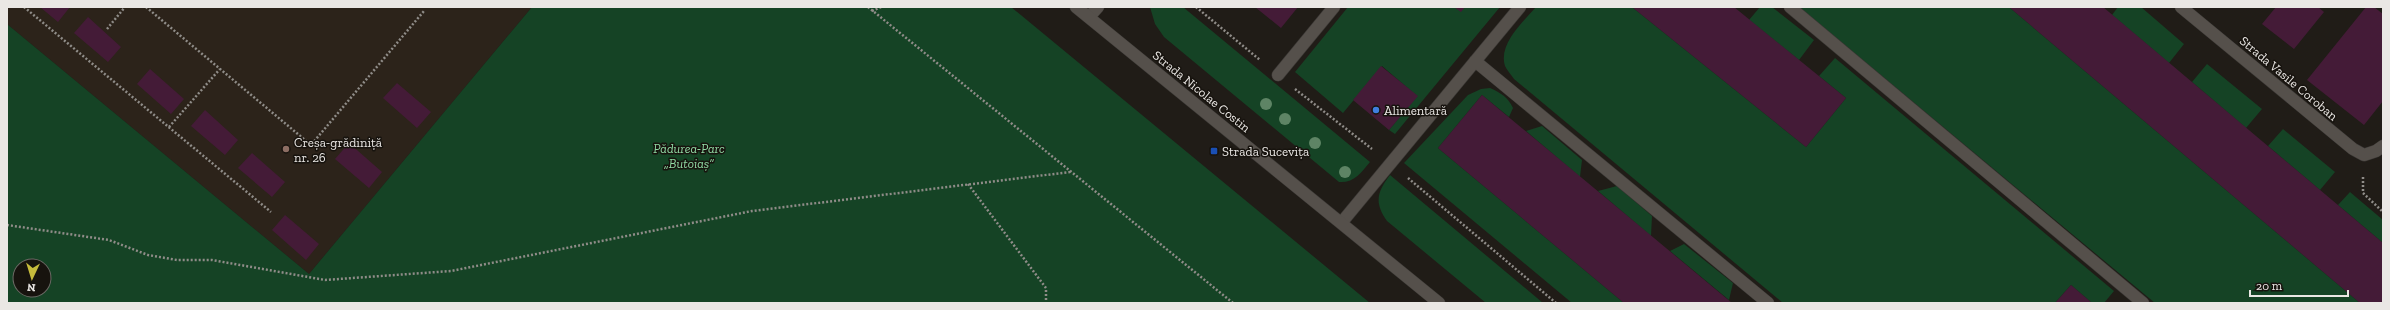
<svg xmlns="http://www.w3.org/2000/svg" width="2390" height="310" font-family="'Zilla Slab',serif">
	<rect width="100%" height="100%" fill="#201c17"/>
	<path fill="#2c231a" d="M7 7H532L309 274 7 24Z"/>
	<path fill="#154325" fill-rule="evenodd" d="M532 7H1011L1370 303H7V24L309 274ZM20 266H44V290H20Z
		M1150 7H1183L1370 162C1361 173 1354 183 1339 182L1164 37 1155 24Z
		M1348 7H1500L1395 134 1389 130 1417 96 1382 66 1343 113 1295 72Z
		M1536 7H1632L1806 147 1846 98 1819 76 1835 58 2114 291 2104 303H2092L2071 285 2055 303H1783L1514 79C1511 75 1507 70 1505 66 1498 44 1523 22 1536 7Z
		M1760 7H1772L1814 40 1799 60 1749 20Z
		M1799 7H2009L2360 303H2155Z
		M2118 7H2141L2184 44 2169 63 2112 15Z
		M2207 64 2262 109 2246 128 2192 82Z
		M1490 88C1501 93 1508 97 1513 108L1509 117 1482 95 1438 148 1624 303H1572L1404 163 1468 95 1481 89Z
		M1542 126 1582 160 1580 177 1526 131Z
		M2283 129 2335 172 2320 190 2268 146Z
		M1390 175 1543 303H1486L1387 221C1374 203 1377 192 1390 175Z
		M1617 186 1652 216 1651 236 1598 191Z
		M2350 192 2383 220V243L2338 205Z
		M1684 244 1733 283 1729 300 1670 251Z"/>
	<path fill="#441b37" d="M40 7H70L58 22Z
		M1255 7H1298L1281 28Z
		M1454 7H1465L1461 12Z
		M1632 7H1734L1846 98 1806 147Z
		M2009 7H2103L2109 12 2383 243V303H2360Z
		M2276 7H2318L2324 12 2294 49 2262 24Z
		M2366 7H2374L2383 14V101L2364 125 2307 80Z
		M88 17 121 47 108 62 74 33Z
		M1381 66 1418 96 1389 130 1353 100Z
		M150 69 184 99 171 114 137 84Z
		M397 83 431 112 417 128 383 98Z
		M1482 95 1588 183 1732 303H1624L1438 148Z
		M205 110 238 140 225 155 191 126Z
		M349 143 382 172 369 188 335 159Z
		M252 153 285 182 272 197 238 168Z
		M285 215 319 244 306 260 272 230Z
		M2071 285 2092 303H2055Z"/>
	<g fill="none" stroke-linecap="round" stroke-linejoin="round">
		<g stroke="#3b3835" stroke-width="13">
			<path id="lane" d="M1790 7 2143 303
				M1475 61 1768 303
				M1278 75 1334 7
				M1342 222 1520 7"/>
		</g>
		<g stroke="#3b3835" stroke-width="13">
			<path id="street" d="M2181 7 2353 149 2364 155 2376 151 2383 146
				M1089 17 1098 7"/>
		</g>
		<g stroke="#3b3835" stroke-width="13">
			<path id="secondary" d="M1076 7 1439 303"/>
		</g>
		<path stroke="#8f8c88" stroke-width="2.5" stroke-dasharray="2 2" stroke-linecap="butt" d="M24 7 271 212
			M146 7 311 145 424 11
			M868 7 1233 303
			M1196 7 1260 60
			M872 11 881 7
			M107 29 125 7
			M1295 89 1372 149
			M169 127 220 69
			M2363 177V193L2383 212
			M1408 178 1556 303
			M968 184 1046 288V303
			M7 225 109 240 148 255 177 260H212L325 280 451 271 752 211 1070 172"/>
		<use href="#lane" stroke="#55504b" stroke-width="12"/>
		<use href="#street" stroke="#55504b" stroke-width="12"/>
		<use href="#secondary" stroke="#55504b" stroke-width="12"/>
	</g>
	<g fill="#5e8465">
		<circle cx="1266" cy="104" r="6"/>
		<circle cx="1285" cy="119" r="6"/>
		<circle cx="1315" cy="143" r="6"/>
		<circle cx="1345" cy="172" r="6"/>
	</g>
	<circle fill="#3f7fe0" stroke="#17130e" stroke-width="1.5" cx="1376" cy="110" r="4"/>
	<circle fill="#8d6e63" stroke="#17130e" stroke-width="1.5" cx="286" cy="149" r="4"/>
	<rect fill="#1a4fb4" stroke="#17130e" stroke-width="1.5" x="1210" y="147" width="8" height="8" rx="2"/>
	<g text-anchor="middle" stroke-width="3" stroke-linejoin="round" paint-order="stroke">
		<g font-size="13" fill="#eae7e4" stroke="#17130e">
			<text transform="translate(2289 78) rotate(40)" y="5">Strada Vasile Coroban</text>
			<text transform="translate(1202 91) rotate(39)" y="5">Strada Nicolae Costin</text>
		</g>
		<g font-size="13" fill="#eae7e4" stroke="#17130e" text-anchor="start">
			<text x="1384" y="115">Alimentară</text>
			<text x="294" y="147">Creșa-grădiniță<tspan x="294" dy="15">nr. 26</tspan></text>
			<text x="1222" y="156">Strada Sucevița</text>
		</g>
		<g font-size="13" font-style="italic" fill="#90daa4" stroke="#17130e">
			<text x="689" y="153">Pădurea-Parc<tspan x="689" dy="15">„Butoiaș”</tspan></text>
		</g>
	</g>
	<rect width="2390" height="310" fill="none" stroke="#eae7e4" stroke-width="16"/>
	<g transform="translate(32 278) rotate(184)"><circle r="19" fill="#17130e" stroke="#6b6864"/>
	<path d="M0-3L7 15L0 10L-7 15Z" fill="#c6bb3c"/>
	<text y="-6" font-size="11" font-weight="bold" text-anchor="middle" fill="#eae7e4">N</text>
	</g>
	<path d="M2250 290v6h98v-6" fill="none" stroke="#eae7e4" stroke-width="2"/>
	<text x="2256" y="290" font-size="12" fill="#eae7e4" stroke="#17130e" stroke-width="3" paint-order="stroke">20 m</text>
</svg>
